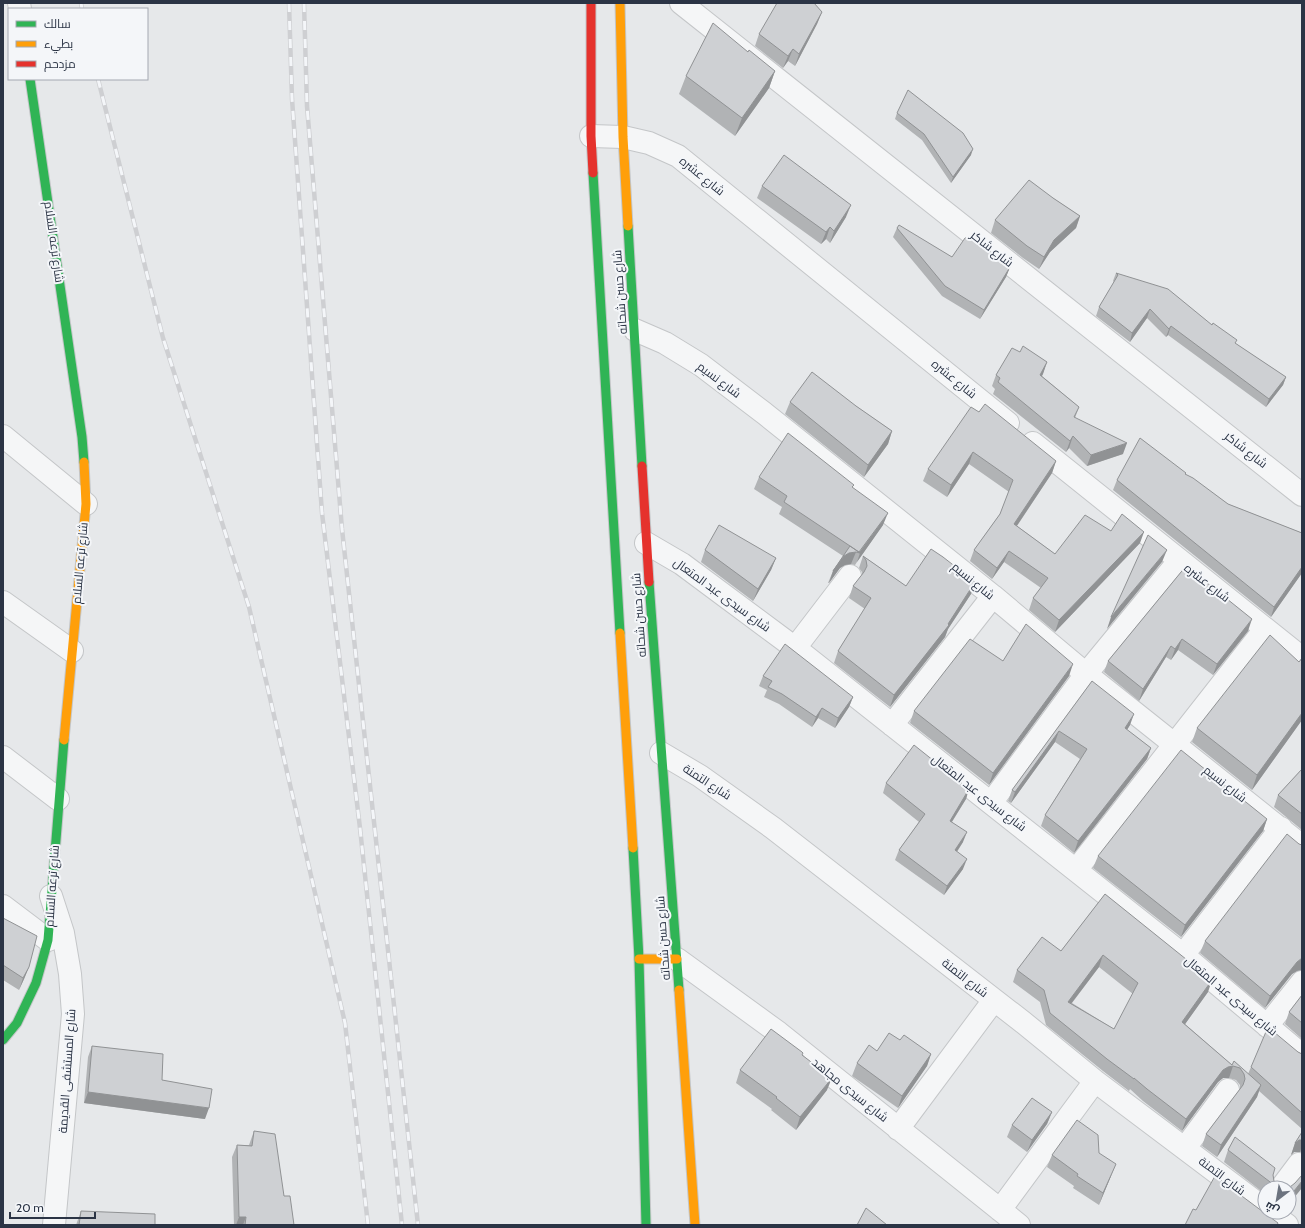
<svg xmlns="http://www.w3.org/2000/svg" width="1305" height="1228" font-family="Cabin,Cairo,sans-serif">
	<rect width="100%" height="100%" fill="#e6e8ea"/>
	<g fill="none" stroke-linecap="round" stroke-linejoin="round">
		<g stroke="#c4c6c8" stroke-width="24">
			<path id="street" d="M19 3 20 9
				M681 3 1302 495
				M591 136 623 137 649 143 678 156 1008 423
				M635 330 665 343 701 365 764 413 993 596 1086 674 1302 846
				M3 436 86 504
				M1033 443 1302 658
				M646 543 682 564 795 648 1183 955 1302 1055
				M3 602 72 651
				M795 648 850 576
				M892 725 993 596
				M661 753 700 776 773 828 1024 1023 1095 1081 1265 1209
				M3 757 58 799
				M991 803 1086 674 1179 561
				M1076 870 1265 629
				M51 896 63 933 70 974 73 1014 54 1225
				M3 906 48 940
				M1183 955 1281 828
				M677 959 779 1033 1019 1225
				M1267 1026 1302 982
				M898 1129 994 1000
				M1185 1148 1228 1090
				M1281 1188 1299 1164
				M1000 1210 1095 1081
				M1269 1212 1287 1225"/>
		</g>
		<g stroke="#c4c6c8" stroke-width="11">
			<path id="fast" d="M30 79 82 437 84 462
				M593 173 620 633
				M628 226 642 466
				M649 582 679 990
				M633 848 639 959 646 1225
				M3 1040 17 1023 36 983 48 940 64 740"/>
		</g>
		<g stroke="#c4c6c8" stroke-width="11">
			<path id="slow" d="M620 3 623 137 628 226
				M620 633 633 848
				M64 740 86 504 84 462
				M639 959H677
				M679 990 695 1225"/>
		</g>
		<g stroke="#c4c6c8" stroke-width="11">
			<path id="jam" d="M591 3V136L593 173
				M642 466 649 582"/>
		</g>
		<use href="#street" stroke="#f5f6f7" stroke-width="22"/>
		<use href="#fast" stroke="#30b455" stroke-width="9"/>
		<use href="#slow" stroke="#ff9f0a" stroke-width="9"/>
		<use href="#jam" stroke="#e5322d" stroke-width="9"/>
		<g stroke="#cecfd2" stroke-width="4.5">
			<path id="rail" d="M81 3 82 9
				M289 3 292 99 322 513 360 828 402 1225
				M304 3 307 106 342 529 418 1225
				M98 79 163 338 249 607 345 1023 368 1225"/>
		</g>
		<use href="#rail" stroke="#f4f6f9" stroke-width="3" stroke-dasharray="9" stroke-linecap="butt"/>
	</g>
	<path fill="#b1b3b5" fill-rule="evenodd" d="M822 12 817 24 795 66 788 61 783 68 755 46 759 34Z
		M748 52 775 71 769 88 735 136 679 94 686 76Z
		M897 113 971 155 951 183 922 140 895 119Z
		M762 186 846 217 830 243 826 239 821 244 757 198Z
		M1053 198 1080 216 1076 228 1050 252 1039 269 1023 258 991 233 995 220Z
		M897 228 952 257 1010 267 1006 277 980 319 942 296 893 237Z
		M1116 273 1212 325 1236 344 1286 377 1283 385 1266 407 1168 335 1166 337 1147 318 1130 342 1096 316 1099 307 1114 282 1113 281Z
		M1020 352 1047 362 1042 376 1079 407 1075 418 1123 454 1087 466 1069 448 1066 452 993 394 995 389 992 386 996 375Z
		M790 402 856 406 892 431 888 444 864 477 785 414Z
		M979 412 1056 461 1052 473 1017 526 1055 554 1111 531 1140 543 1055 632 1029 610 1033 598 1041 588 1004 562 992 579 970 561 974 550 1000 514 1009 492 969 464 947 497 923 481 928 469Z
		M1185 474 1228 504 1302 533V573L1271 617 1113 490 1117 480Z
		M759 477 853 488 883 525 857 562 855 565 851 564 845 565 840 568 829 583H828L833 571 843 556 779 514 782 507 754 489Z
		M705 550 776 558 771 570 753 601 701 562Z
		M863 556 906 586 971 594 948 629 945 637 890 707 834 663 838 651 865 609 849 598 853 586 862 575V572L859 568Z
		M1186 566 1248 631 1213 675 1178 650 1171 660 1166 657 1139 701 1104 672 1108 661Z
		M1302 658V720L1252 790 1192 742 1197 728 1299 662Z
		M1003 661 1069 676 989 785 910 723 914 711Z
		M763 676 853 697 849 707 835 728 818 718 812 727 779 704 764 697 767 690 759 686Z
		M1092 681 1130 725 1127 730 1151 748 1147 759 1074 853 1041 826 1045 815 1080 759 1055 742 1011 803 1008 801 1012 790Z
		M1302 769V830L1274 807 1278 795Z
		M886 783 969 789 966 799 952 822 963 842 957 852 963 869 944 895 895 860 899 850 919 822 883 793Z
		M1267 819 1263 831 1181 937 1093 868 1098 856Z
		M1299 844 1297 971 1292 974 1265 1008 1200 953 1205 941Z
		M1105 894 1208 992 1185 1024 1232 1065 1234 1061 1248 1074 1251 1067 1298 1052 1302 1054V1129L1259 1091 1257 1097 1217 1157 1202 1146 1206 1134 1240 1089V1085L1236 1080 1229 1078H1223L1218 1082 1182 1131 1143 1101 1130 1089 1129 1091 1103 1071 1046 1025 1040 1002 1013 982 1017 970 1061 951ZM1099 967 1133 994 1114 1029 1072 1003Z
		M3 918 29 967 24 979 19 990 3 980Z
		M1302 995V1039L1285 1024 1289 1012Z
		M900 1040 931 1054 927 1066 898 1108 852 1076 857 1063 877 1051Z
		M92 1046 162 1080 205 1119 84 1103 88 1057Z
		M803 1055 827 1090 796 1130 771 1110 772 1109 736 1083 740 1070Z
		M1052 1112 1047 1124 1027 1152 1007 1137 1012 1125Z
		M254 1131 284 1196 294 1225H234L232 1157 237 1145H249Z
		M1302 1132V1152H1294L1291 1155 1295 1143Z
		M1228 1150 1273 1175 1274 1181 1278 1186 1283 1188H1265V1194L1224 1162Z
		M1099 1153 1111 1176 1099 1205 1073 1188 1074 1186 1047 1167 1052 1155Z
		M81 1211 155 1225H76Z"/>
	<path fill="#909294" d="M822 12 817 24 795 66 799 54Z
		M793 49 788 61 783 68 788 56Z
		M775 71 769 88 735 136 742 118Z
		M973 149 971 155 951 183 953 177Z
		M851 205 846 217 830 243 834 231Z
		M1080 216 1076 228 1050 252 1039 269 1044 257 1054 240Z
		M830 227 826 239 821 244 826 232Z
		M1010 267 1006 277 980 319 984 310Z
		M1150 309 1147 318 1130 342 1132 333Z
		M1171 326 1168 335 1166 337 1169 329Z
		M1047 362 1043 374 1036 386 1040 375Z
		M1286 377 1283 385 1266 407 1269 399Z
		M892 431 888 444 864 477 868 465Z
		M1073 436 1069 448 1066 452 1070 441Z
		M1127 443 1123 454 1087 466 1091 455Z
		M973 452 969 464 947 497 951 485Z
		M1056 461 1052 473 1010 536 1014 524Z
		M888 513 883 525 857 562 860 553H859Z
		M1144 532 1140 543 1055 632 1059 620Z
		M1167 550 1162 562 1107 629 1111 617Z
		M1009 551 1004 562 992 579 997 568Z
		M856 552 851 564 845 565 840 568 829 583 833 571 844 556 849 553Z
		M776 558 771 570 753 601 758 589Z
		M1302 567V573L1271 617 1274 607Z
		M975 582 971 594 948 629 945 637 890 707 894 695 948 624Z
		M1252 619 1248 631 1213 675 1217 664Z
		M1182 639 1178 650 1171 660 1175 649Z
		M1171 646 1166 657 1139 701 1143 689Z
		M1073 664 1069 676 989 785 993 773Z
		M853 697 849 707 835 728 838 718Z
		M822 708 818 718 812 727 816 717Z
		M1302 713V720L1252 790 1257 775Z
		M1134 714 1130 725 1121 739 1125 728Z
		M1059 731 1055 742 1011 803 1015 792Z
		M1151 748 1147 759 1074 853 1078 841Z
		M969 789 966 799 946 831 950 821Z
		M1267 819 1263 831 1181 937 1185 925Z
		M967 832 963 842 951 860 955 850Z
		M967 859 963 869 944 895 947 886Z
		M1103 955 1099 967 1064 1013 1068 1002Z
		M1302 958V970L1297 971 1292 974 1265 1008 1270 996 1297 962Z
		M29 967 24 979 19 990 23 978Z
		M1212 980 1208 992 1178 1034 1182 1022Z
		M931 1054 927 1066 898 1108 902 1096Z
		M1233 1066 1229 1078H1223L1218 1082 1182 1131 1186 1119 1223 1070 1228 1067Z
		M832 1078 827 1090 796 1130 800 1117Z
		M1261 1085 1257 1097 1217 1157 1221 1145Z
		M88 1092 209 1108 205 1119 84 1103Z
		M1052 1112 1047 1124 1027 1152 1032 1140Z
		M1299 1140H1302V1146L1300 1152H1294L1291 1155 1295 1143Z
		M1116 1164 1111 1176 1099 1205 1103 1193Z
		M1302 1181V1188L1289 1204V1198L1290 1196Z
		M239 1217H246L243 1225H236Z"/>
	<path fill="#ced0d3" stroke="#909294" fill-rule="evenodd" d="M777 3H814L822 12 799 54 793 49 788 56 759 34Z
		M713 23 748 52 749 50 775 71 742 118 686 76Z
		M908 90 963 133 973 149 953 177 924 134 897 113Z
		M784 155 851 205 834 231 830 227 826 232 762 186Z
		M1029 180 1053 198 1080 216 1054 240 1044 257 1027 246 995 220Z
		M899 225 952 257 965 238 972 237 1010 267 984 310 945 286 897 228Z
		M1116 273 1168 289 1212 325 1213 323 1237 340 1235 343 1286 377 1269 399 1171 326 1169 329 1150 309 1132 333 1099 307 1118 275Z
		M1023 346 1047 362 1040 375 1079 407 1074 417 1127 443 1091 455 1073 436 1070 441 998 382 1000 378 996 375 1012 348 1020 352Z
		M812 372 856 406 892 431 868 465 790 402Z
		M985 404 1056 461 1014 524 1055 554 1085 515 1111 531 1122 514 1144 532 1059 620 1033 598 1048 578 1009 551 997 568 974 550 1000 514 1013 480 973 452 951 485 928 469 971 407 979 412Z
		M788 433 854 485 852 487 888 513 859 552 784 502 787 496 759 477Z
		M1140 438 1186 473 1185 474 1193 478 1228 504 1302 533V567L1274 607 1117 480Z
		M719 525 776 558 758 589 705 550Z
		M1148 535 1167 550 1111 617Z
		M850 546 860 553 856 552 849 553 844 556 833 571Z
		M931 549 943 557 975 582 948 624 949 625 894 695 838 651 871 598 853 586 864 572 867 566 866 560 863 556 906 586Z
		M1186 566 1252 619 1217 664 1182 639 1175 649 1171 646 1143 689 1108 661Z
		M1026 624 1073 664 993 773 914 711 970 639 1003 661Z
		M1270 635 1299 662 1302 658V713L1257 775 1197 728Z
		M785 644 853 697 838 718 822 708 816 717 782 694 768 687 772 681 763 676Z
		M1092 681 1134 714 1125 728 1151 748 1078 841 1045 815 1087 749 1059 731 1015 792 1012 790Z
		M914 745 969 789 950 821 967 832 955 850 967 859 947 886 899 850 925 814 886 783Z
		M1181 750 1267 819 1185 925 1098 856Z
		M1302 769V814L1278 795Z
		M1287 834 1299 844 1302 845V958L1297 962 1270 996 1205 941Z
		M1105 894 1212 980 1182 1022 1232 1065 1234 1061 1261 1085 1221 1145 1206 1134 1243 1085 1245 1079 1244 1074 1240 1068 1233 1066 1228 1067 1223 1070 1186 1119 1147 1089 1134 1078V1079L1107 1059 1050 1013 1044 990 1017 970 1042 937 1061 951ZM1103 955 1138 983 1114 1029 1068 1002Z
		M3 918 37 936 29 967 23 978 3 965Z
		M1302 995V1023L1289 1012Z
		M1268 1027 1298 1052 1302 1054V1113L1251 1067Z
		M771 1029 802 1052 803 1053 802 1055 832 1078 800 1117 776 1098 777 1097 740 1070Z
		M889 1033 900 1040 904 1035 931 1054 902 1096 857 1063 869 1045 877 1051Z
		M92 1046 163 1054 162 1080 212 1089 209 1108 88 1092Z
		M1032 1098 1052 1112 1032 1140 1012 1125Z
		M1077 1120 1098 1135 1099 1153 1116 1164 1103 1193 1077 1176 1078 1174 1052 1155Z
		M254 1131 275 1134 284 1196H290L294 1225H245L246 1217H239L237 1145 252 1146Z
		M1302 1132V1140H1299L1295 1143Z
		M1235 1137 1275 1168 1273 1175 1274 1181 1278 1186 1283 1188H1278L1228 1150Z
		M1302 1175V1181L1290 1196H1289V1188H1285L1290 1187 1295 1183Z
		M1215 1176 1278 1223 1277 1225H1185L1193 1209 1196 1210Z
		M866 1208 887 1225H857Z
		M81 1211 155 1214V1225H79Z"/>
	<g text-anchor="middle" stroke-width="4" stroke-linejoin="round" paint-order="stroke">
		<g font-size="12" fill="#2b3445" stroke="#f4f6f9">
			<text transform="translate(702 176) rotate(39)" y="4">شارع عشره</text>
			<text transform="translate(54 242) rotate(82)" y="4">شارع ترعه السلام</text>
			<text transform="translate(992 249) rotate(38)" y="4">شارع شاكر</text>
			<text transform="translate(620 292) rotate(-94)" y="4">شارع حسن شحاته</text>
			<text transform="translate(954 379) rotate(39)" y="4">شارع عشره</text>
			<text transform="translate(719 380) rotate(37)" y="4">شارع نسيم</text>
			<text transform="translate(1246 450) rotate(38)" y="4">شارع شاكر</text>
			<text transform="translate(80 563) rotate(-85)" y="4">شارع ترعه السلام</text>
			<text transform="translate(973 581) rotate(39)" y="4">شارع نسيم</text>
			<text transform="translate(1207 583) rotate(38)" y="4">شارع عشره</text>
			<text transform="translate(722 595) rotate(36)" y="4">شارع سيدى عبد المتعال</text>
			<text transform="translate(639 615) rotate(-94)" y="4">شارع حسن شحاته</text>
			<text transform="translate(707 782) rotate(33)" y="4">شارع التمنة</text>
			<text transform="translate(1225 784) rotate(38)" y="4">شارع نسيم</text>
			<text transform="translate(979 793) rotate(38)" y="4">شارع سيدى عبد المتعال</text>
			<text transform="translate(52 886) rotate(-86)" y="4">شارع ترعه السلام</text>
			<text transform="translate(663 938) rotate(-94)" y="4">شارع حسن شحاته</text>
			<text transform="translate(965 978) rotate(38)" y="4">شارع التمنة</text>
			<text transform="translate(1231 996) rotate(40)" y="4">شارع سيدى عبد المتعال</text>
			<text transform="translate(67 1071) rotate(-86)" y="4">شارع المستشفى القديمة</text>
			<text transform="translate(850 1090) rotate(39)" y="4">شارع سيدى مجاهد</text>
			<text transform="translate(1222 1176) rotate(37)" y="4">شارع التمنة</text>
		</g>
	</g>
	<rect width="1305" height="1228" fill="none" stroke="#2b3445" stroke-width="8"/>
	<rect x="8" y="8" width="140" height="72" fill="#f4f6f9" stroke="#a4a8b1"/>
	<rect x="16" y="21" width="20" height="6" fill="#30b455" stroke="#a4a8b1"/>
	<text x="44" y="28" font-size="12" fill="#2b3445">سالك</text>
	<rect x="16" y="41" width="20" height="6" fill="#ff9f0a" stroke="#a4a8b1"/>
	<text x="44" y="48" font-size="12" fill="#2b3445">بطيء</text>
	<rect x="16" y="61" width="20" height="6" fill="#e5322d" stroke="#a4a8b1"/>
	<text x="44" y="68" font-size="12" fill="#2b3445">مزدحم</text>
	<g transform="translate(1277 1200) rotate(211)"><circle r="19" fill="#f4f6f9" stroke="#a4a8b1"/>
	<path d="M0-3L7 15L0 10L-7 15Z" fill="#6c737f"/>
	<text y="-6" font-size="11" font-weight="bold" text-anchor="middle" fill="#2b3445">ش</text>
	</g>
	<path d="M10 1212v6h85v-6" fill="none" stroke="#2b3445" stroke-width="2"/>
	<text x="16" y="1212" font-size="12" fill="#2b3445" stroke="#f4f6f9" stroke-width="3" paint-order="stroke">20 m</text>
</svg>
